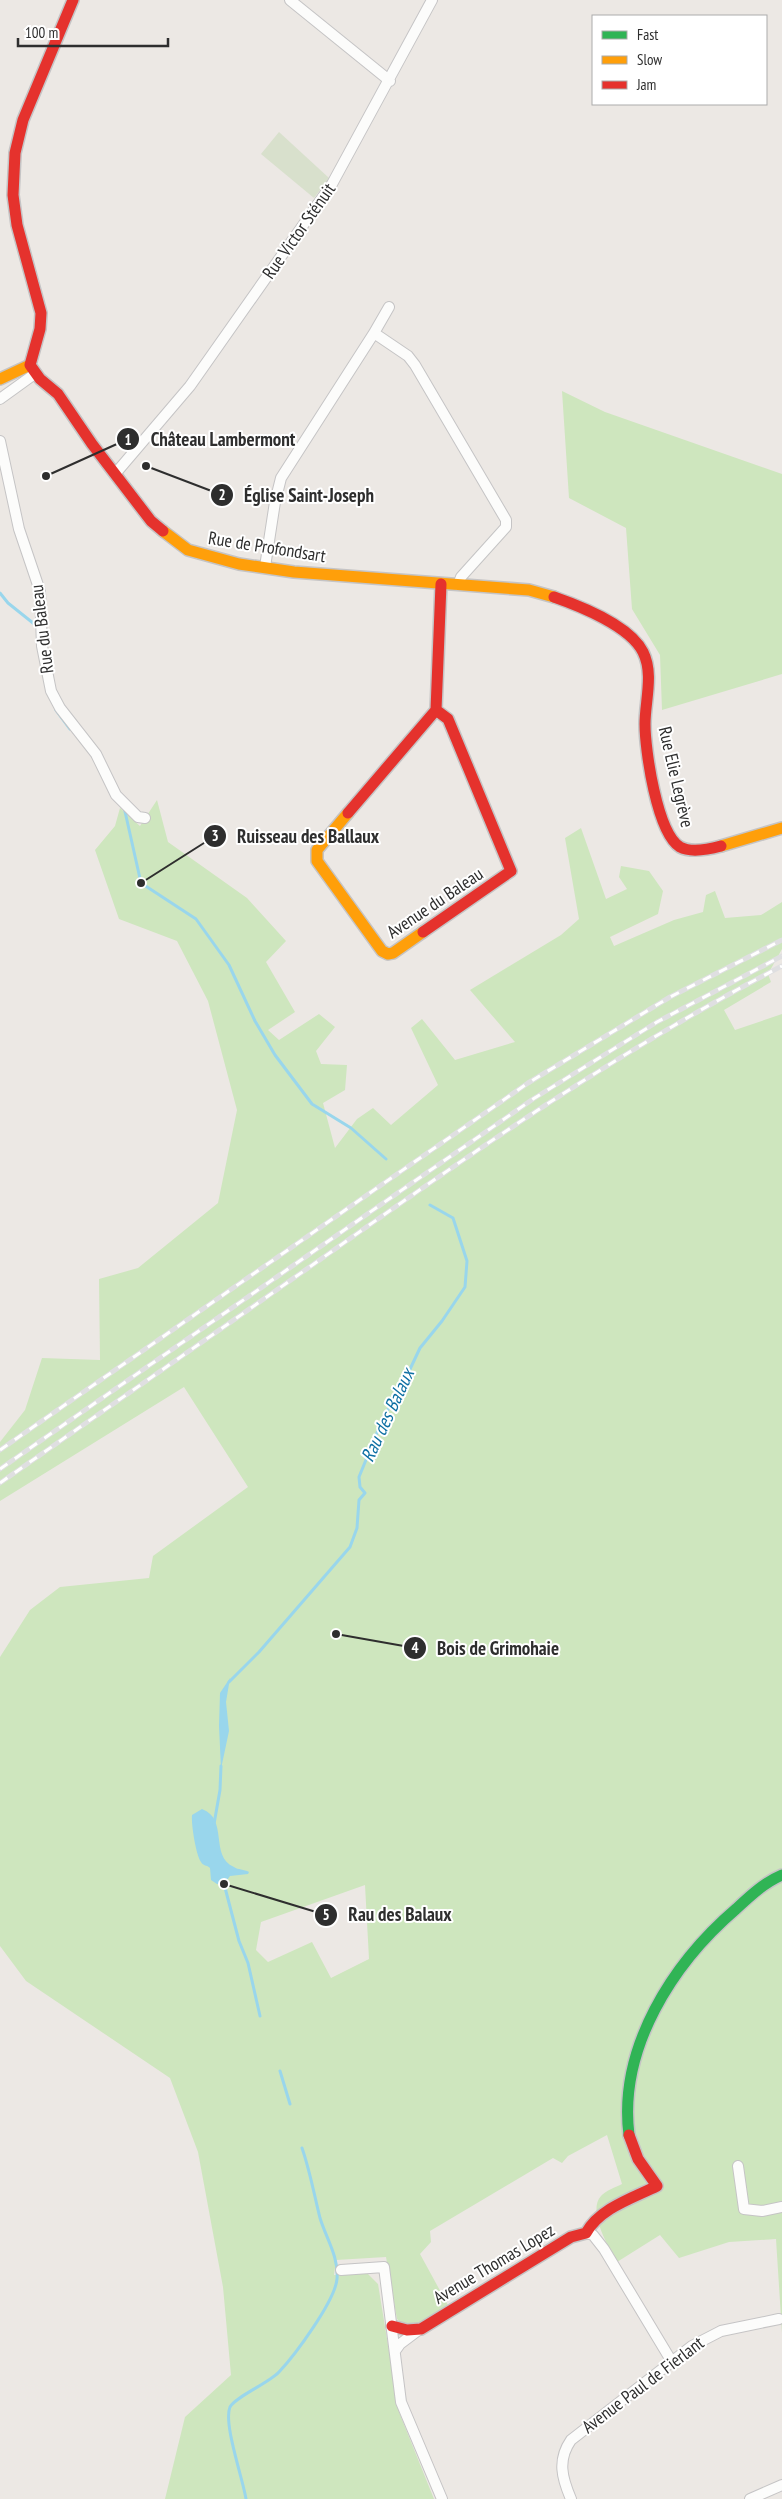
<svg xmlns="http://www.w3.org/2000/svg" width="782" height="2499" font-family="'PT Sans Narrow',sans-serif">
	<rect width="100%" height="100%" fill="#ece8e4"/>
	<path fill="#cee6be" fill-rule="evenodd" d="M562 391 605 412 782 474V674L662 710 660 655 632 609 626 528 569 498Z
		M157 800 168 842 247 898 286 941 266 962 295 1012 268 1030 279 1040 319 1014 335 1027 316 1051 321 1064 347 1065 345 1090 323 1103 335 1148 357 1119 373 1108 391 1125 438 1085 411 1028 422 1019 455 1060 515 1042 470 990 561 935 579 919 565 838 581 828 606 899 627 889 619 877 621 866 649 871 663 891 658 914 610 937 614 946 674 920 703 912 706 895 715 891 725 918 761 915 782 902V949L768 974 771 982 724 1010 735 1030 782 1014V2333L776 2239 729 2242 679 2258 660 2235 617 2262C609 2248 587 2211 601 2196 605 2191 616 2187 622 2184L607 2135 568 2156 562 2163 553 2158 430 2231 431 2242 420 2254 449 2307 416 2327 404 2325 397 2319 386 2257 336 2260 334 2275 367 2273 378 2284 399 2412 434 2499H165L185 2417 231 2375 223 2287 198 2152 170 2078 26 1981 0 1946V1657L30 1610 60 1587 149 1578 153 1556 248 1487 184 1387 0 1501V1442L25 1410 42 1358 100 1360 99 1279 138 1268 218 1203 237 1110 208 1001 177 941 119 919 95 850 115 826 120 808 140 826ZM365 1885 369 1959 331 1978 312 1942 268 1962 256 1950 261 1922Z"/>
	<path fill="#d8e0cc" d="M279 132 329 178 314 198 261 154Z"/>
	<path fill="#99d6ec" d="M230 1678 226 1702 229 1731 221 1769 219 1726 220 1693Z
		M202 1809C229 1819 209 1856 234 1867 238 1870 244 1869 249 1872L248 1874 230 1876 224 1884H217L211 1880 210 1868C207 1865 203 1866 201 1862 196 1855 191 1824 192 1815Z"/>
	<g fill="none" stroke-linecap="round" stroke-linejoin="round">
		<path stroke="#99d6ec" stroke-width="3" d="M0 593 8 603 38 627
			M56 710 70 729
			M124 807 141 883 196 919 229 965 255 1021 275 1055 312 1104 351 1128 386 1159
			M229 1682 259 1652 350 1547 357 1528 359 1500 365 1493 360 1487 359 1477 383 1418 403 1384 420 1348 442 1321 465 1287 467 1261 453 1218 430 1205
			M214 1824 220 1790 221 1766
			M223 1880 239 1941 248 1963 260 2016
			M280 2071 290 2104
			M246 2499C243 2479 223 2423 230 2407 235 2397 269 2383 279 2372 295 2355 335 2301 337 2279 339 2257 326 2238 320 2218 314 2194 310 2171 302 2148"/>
		<g stroke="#c5c4c5" stroke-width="12">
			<path id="street" d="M290 0 390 81
				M374 333 389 307
				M0 399 36 373
				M0 441 19 529 40 591 42 646 51 691 60 708 96 754 116 795 138 817 145 818
				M115 474 190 386 332 184 432 0
				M265 567 275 502 281 478 374 333 408 356 415 365 506 520V527L461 577 458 585
				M738 2166 744 2209 762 2211 782 2207
				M586 2233 593 2235 604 2249 672 2362
				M341 2270 384 2267 401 2402 442 2499
				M395 2351 400 2344 420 2329
				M571 2499C562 2478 557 2460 571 2440L692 2346 721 2331 779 2319
				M750 2499 782 2485"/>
		</g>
		<g stroke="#c5c4c5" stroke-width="14">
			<path id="fast" d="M629 2135C618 2048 673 1963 736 1909 750 1896 765 1882 782 1875"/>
		</g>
		<g stroke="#c5c4c5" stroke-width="14">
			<path id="slow" d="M0 379 30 365
				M163 531 188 550 239 564 294 572 529 590 554 597
				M348 813 317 850V861L382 951 388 954 393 953 423 932
				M721 846 782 828"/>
		</g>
		<g stroke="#c5c4c5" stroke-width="14">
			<path id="jam" d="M30 365 40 379 58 394 92 444 151 521 163 531
				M30 365 40 329 41 313 17 225 13 195 15 153 23 120 73 0
				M554 597C580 606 630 626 643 652 654 674 645 701 645 724 645 750 657 833 680 847 691 853 710 849 721 846
				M348 813 436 710 441 584
				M423 932 511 871 448 719 436 710
				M392 2326 407 2330 421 2329 571 2237 586 2233C600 2208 633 2198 657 2186L638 2159 629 2135"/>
		</g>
		<use href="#street" stroke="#fcfcfb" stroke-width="10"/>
		<use href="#fast" stroke="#30b455" stroke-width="11"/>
		<use href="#slow" stroke="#ff9f0a" stroke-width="11"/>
		<use href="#jam" stroke="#e5322d" stroke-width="11"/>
		<g stroke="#dfdfe1" stroke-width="5">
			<path id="rail" d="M0 1450 528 1083 670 997 782 940
				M0 1469 533 1099 657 1022 782 956
				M0 1483C107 1408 214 1334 321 1259 470 1154 619 1050 782 966"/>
		</g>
		<use href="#rail" stroke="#fff" stroke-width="3" stroke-dasharray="9" stroke-linecap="butt"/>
	</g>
	<g text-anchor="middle" stroke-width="4" stroke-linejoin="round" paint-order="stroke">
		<g font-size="18" fill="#2e2e2e" stroke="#fff">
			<text transform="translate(299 231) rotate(-55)" y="6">Rue Victor Sténuit</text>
			<text transform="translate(267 547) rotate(9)" y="6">Rue de Profondsart</text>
			<text transform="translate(42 629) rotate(-97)" y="6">Rue du Baleau</text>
			<text transform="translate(676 777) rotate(77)" y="6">Rue Elie Legrève</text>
			<text transform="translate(435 903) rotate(-34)" y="6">Avenue du Baleau</text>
			<text transform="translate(494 2264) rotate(-31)" y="6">Avenue Thomas Lopez</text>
			<text transform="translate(643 2385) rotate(-37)" y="6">Avenue Paul de Fierlant</text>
		</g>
		<g font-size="19" font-style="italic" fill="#0d6fa3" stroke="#fff">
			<text transform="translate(387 1415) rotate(-65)" y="7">Rau des Balaux</text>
		</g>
	</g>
	<path fill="none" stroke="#2e2e2e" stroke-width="2" d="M46 476L128 439M146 466L222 495M141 883L215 836M336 1634L415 1648M224 1884L326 1915"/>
	<g fill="#2e2e2e" stroke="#fff" stroke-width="2">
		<circle cx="46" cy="476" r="5"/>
		<circle cx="146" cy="466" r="5"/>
		<circle cx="141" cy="883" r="5"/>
		<circle cx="336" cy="1634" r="5"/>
		<circle cx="224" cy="1884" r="5"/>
		<circle cx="128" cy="439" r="12"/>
		<circle cx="222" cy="495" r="12"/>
		<circle cx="215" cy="836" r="12"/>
		<circle cx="415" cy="1648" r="12"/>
		<circle cx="326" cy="1915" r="12"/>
	</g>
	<g font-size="15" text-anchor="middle" font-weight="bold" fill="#fff">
		<text x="128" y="445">1</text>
		<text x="222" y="500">2</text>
		<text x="215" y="841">3</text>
		<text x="415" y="1653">4</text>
		<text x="326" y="1920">5</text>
	</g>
	<g font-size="19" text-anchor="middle" font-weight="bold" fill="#2e2e2e" stroke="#fff" stroke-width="4" stroke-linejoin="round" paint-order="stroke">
		<text x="223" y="446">Château Lambermont</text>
		<text x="309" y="502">Église Saint-Joseph</text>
		<text x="308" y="843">Ruisseau des Ballaux</text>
		<text x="498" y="1655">Bois de Grimohaie</text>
		<text x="400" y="1921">Rau des Balaux</text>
	</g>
	<rect x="592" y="15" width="175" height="90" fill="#ffffff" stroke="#ababab"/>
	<rect x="602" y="31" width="25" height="8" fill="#30b455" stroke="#ababab"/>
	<text x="637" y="40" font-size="15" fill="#2e2e2e">Fast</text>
	<rect x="602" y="56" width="25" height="8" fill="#ff9f0a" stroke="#ababab"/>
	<text x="637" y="65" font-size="15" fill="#2e2e2e">Slow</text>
	<rect x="602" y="81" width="25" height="8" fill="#e5322d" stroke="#ababab"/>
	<text x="637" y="90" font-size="15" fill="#2e2e2e">Jam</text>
	<path d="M18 38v8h150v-8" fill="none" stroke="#2e2e2e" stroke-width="2.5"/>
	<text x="25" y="38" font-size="15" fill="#2e2e2e" stroke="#ffffff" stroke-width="4" paint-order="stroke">100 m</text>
</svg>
